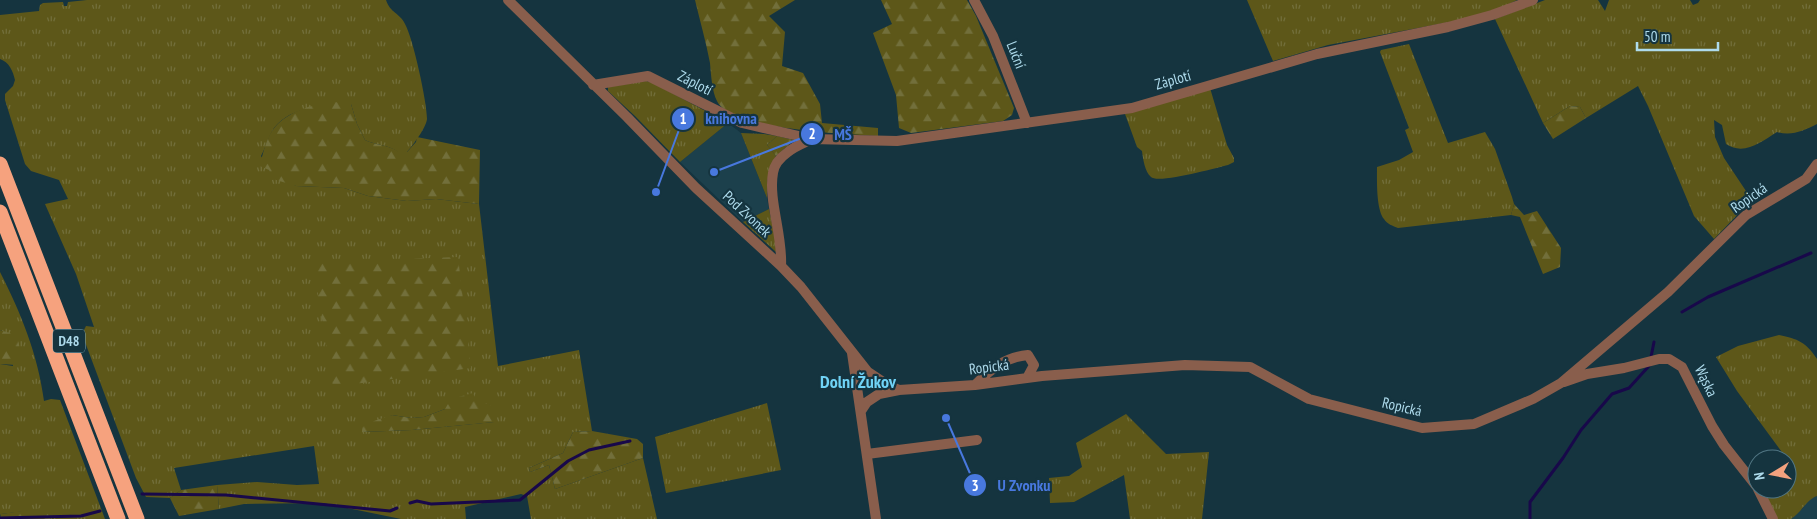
<svg xmlns="http://www.w3.org/2000/svg" width="1817" height="519" font-family="'PT Sans Narrow',sans-serif">
	<defs>
		<pattern id="grass-tufts" width="24" height="20" patternUnits="userSpaceOnUse" patternTransform="scale(1.25)"><rect width="24" height="20" fill="#5d5719"/><path d="M3 7l-1-3M5 7V3M7 7l1-3M15 17l-1-3M17 17v-4M19 17l1-3" fill="none" stroke="#726f3b"/></pattern>
		<pattern id="forest-firs" width="22" height="20" patternUnits="userSpaceOnUse" patternTransform="scale(1.25)"><rect width="22" height="20" fill="#5d5719"/><path d="M5 1l3.5 6h-7zM16 11l3.5 6h-7z" fill="#726f3b"/></pattern>
	</defs>
	<rect width="100%" height="100%" fill="#15343f"/>
	<path fill="#1c404c" d="M728 123 741 133 767 198 769 209 743 222 680 162Z
		M1817 496V519H1791L1803 508 1809 499Z"/>
	<path fill="url(#grass-tufts)" fill-rule="evenodd" d="M87 0H386C390 13 400 13 405 24 413 38 427 102 427 119 426 128 413 145 407 152H398C390 145 375 145 365 140L357 124 351 104C325 106 292 105 274 128 268 137 266 147 261 156L269 170 296 186 344 188 368 196 407 201 436 199 479 204 498 366 579 350 592 431 573 432 563 453 529 468 530 472 549 465 555 489 643 458 657 519H531L527 496 521 494 465 507 466 519H401L323 503 244 504 219 509 217 485 257 482 297 485 319 484 314 446 174 468 181 490 170 498 146 497 136 478 82 334 86 326 94 327 76 274 45 204 68 199 59 180 31 171 25 164 5 100V94L13 86 15 80C13 71 9 62 0 59V15L39 11 40 5 43 3 63 2 64 6H67L68 2ZM477 404H489L494 422 412 430 362 432 392 415 411 418 424 417 445 409Z
		M1247 0H1517L1495 11 1460 20 1328 45 1273 61Z
		M1545 0H1598L1605 11 1609 0H1690L1693 5 1698 3 1700 0H1817V124C1803 131 1792 136 1777 132 1761 142 1744 156 1726 144L1722 125 1714 120 1715 137 1724 158 1754 203 1741 211 1714 239 1694 216 1648 106 1638 86 1586 118 1580 107 1570 106 1543 123 1495 19Z
		M1409 44 1448 143 1485 132 1495 149 1512 197 1514 204 1511 215 1398 228C1393 226 1387 224 1384 219 1376 209 1377 180 1377 167L1399 160 1413 152 1405 130 1409 128 1380 52 1381 50Z
		M646 81 653 83 728 123 680 162 635 116 608 91V87Z
		M1210 88 1227 145 1234 158V162L1228 165C1216 168 1158 184 1151 177 1145 172 1143 159 1142 151L1137 147 1125 114Z
		M741 133 764 134 777 136 767 145 776 156C767 170 767 182 767 198Z
		M769 209 776 242V252L743 222Z
		M0 272C21 313 38 355 44 401L51 399 60 400 105 519H50V508L1 514 0 516V364L13 366 10 334 0 330Z
		M1779 335C1798 339 1806 342 1817 359V496C1806 500 1802 512 1791 519H1777L1765 492 1770 489H1787V481L1792 478 1791 470 1787 459 1737 391 1716 357 1738 346Z
		M767 403 781 470 666 493 655 437Z
		M1126 414 1166 454 1209 452 1202 519H1130L1124 475 1074 502 1050 503 1049 478 1069 476 1082 467 1076 443Z"/>
	<path fill="url(#forest-firs)" d="M695 0H795L769 16 785 32 782 66 803 73 820 104 822 123 878 128V136C848 134 730 130 717 101 712 92 711 74 710 63 706 42 700 21 695 0Z
		M881 0H967L976 16 1014 108 1012 115 1003 121 911 133 899 128 896 95 873 33 892 24Z
		M335 102 351 104 357 124 365 140C375 145 390 145 399 152H407L416 142 417 137 480 150 479 204 436 199 407 201 368 196 344 188 296 186 273 179 269 170 260 166C262 155 267 136 275 127 289 111 315 103 335 102Z
		M1570 106 1580 107 1586 118 1553 139 1543 123Z
		M777 136 794 140 776 156 767 145Z
		M1514 204 1524 215 1537 211 1561 248 1560 267 1543 274 1520 217 1511 215Z
		M458 257 471 368 333 387 313 263Z
		M0 330 16 335C20 342 21 358 16 365L0 364Z
		M473 393 477 404H489L495 409V422L412 430 362 432V425L392 415 411 418 424 417 445 409 451 399Z
		M592 431 637 439 643 444V458L555 489 549 465 530 472 529 468 563 453 573 432Z
		M217 485 219 509 179 516 170 498 181 490Z
		M42 508H50V519H0L1 514Z"/>
	<g fill="none" stroke-linecap="round" stroke-linejoin="round">
		<path stroke="#18084a" stroke-width="3" d="M1682 312 1708 297 1811 253
			M1651 357 1654 342
			M142 494 226 495 390 511 397 508
			M410 503 417 501 431 504 520 500 568 461 589 450 630 441
			M0 518 81 516 100 511
			M1530 519V502L1563 458 1581 430 1612 394 1629 388 1649 366"/>
		<path stroke="#895e4c" stroke-width="10" d="M508 0 627 117 696 188 781 266 801 287 868 372 886 384 899 390
			M974 0 993 36 1027 123
			M593 85 648 76 742 123 812 139 897 141 1132 108 1317 54 1448 27 1492 15 1533 0
			M781 266C783 236 768 200 773 173 774 165 781 157 788 152 795 146 804 143 812 139
			M852 353 876 519
			M1564 382 1587 374 1624 368 1659 359H1669L1682 367 1712 426 1724 445 1757 487
			M975 385C991 369 1005 357 1028 355L1034 365 1027 378
			M861 411 867 402 879 394 899 390 975 385 1042 376 1185 365 1250 367 1309 399 1422 428 1474 424 1533 399 1561 383 1668 292 1746 215 1806 179 1817 164
			M867 454 977 440
			M1758 489 1773 519"/>
		<path stroke="#f6a27e" stroke-width="15" d="M0 164 137 519
			M0 212 118 519"/>
	</g>
	<g text-anchor="middle" stroke-width="4.5" stroke-linejoin="round" paint-order="stroke">
		<rect fill="#15343f" stroke="#80a9b8" stroke-width="1" x="53" y="329.5" width="32" height="23" rx="4"/>
		<g font-size="14" font-weight="bold" fill="#aedbec">
			<text x="69" y="346">D48</text>
		</g>
		<g font-size="15" fill="#aedbec" stroke="#15343f">
			<text transform="translate(1016 55) rotate(68)" y="5">Luční</text>
			<text transform="translate(1173 80) rotate(-16)" y="5">Záplotí</text>
			<text transform="translate(695 83) rotate(27)" y="5">Záplotí</text>
			<text transform="translate(1749 198) rotate(-35)" y="5">Ropická</text>
			<text transform="translate(747 214) rotate(43)" y="5">Pod Zvonek</text>
			<text transform="translate(989 367) rotate(-7)" y="5">Ropická</text>
			<text transform="translate(1706 381) rotate(64)" y="5">Wąska</text>
			<text transform="translate(1402 407) rotate(13)" y="5">Ropická</text>
		</g>
		<g font-size="18" font-weight="bold" fill="#70d3f6" stroke="#15343f">
			<text x="858" y="388">Dolní Žukov</text>
		</g>
	</g>
	<path fill="none" stroke="#4878de" stroke-width="2" d="M656 192L683 119M714 172L812 134M946 418L975 485"/>
	<g fill="#4878de" stroke="#15343f" stroke-width="2">
		<circle cx="656" cy="192" r="5"/>
		<circle cx="714" cy="172" r="5"/>
		<circle cx="946" cy="418" r="5"/>
		<circle cx="683" cy="119" r="12"/>
		<circle cx="812" cy="134" r="12"/>
		<circle cx="975" cy="485" r="12"/>
	</g>
	<g font-size="15" text-anchor="middle" font-weight="bold" fill="#fff">
		<text x="683" y="124">1</text>
		<text x="812" y="139">2</text>
		<text x="975" y="491">3</text>
	</g>
	<g font-size="16" text-anchor="middle" font-weight="bold" fill="#4878de" stroke="#15343f" stroke-width="4.5" stroke-linejoin="round" paint-order="stroke">
		<text x="731" y="124">knihovna</text>
		<text x="843" y="140">MŠ</text>
		<text x="1024" y="491">U Zvonku</text>
	</g>
	<g transform="translate(1772 474) rotate(260)"><circle r="24" fill="#15343f" stroke="#527784"/>
	<path d="M0-4L9 19L0 12L-9 19Z" fill="#f2a17e"/>
	<text y="-8" font-size="14" font-weight="bold" text-anchor="middle" fill="#aedbec">N</text>
	</g>
	<path d="M1637 42v8h81v-8" fill="none" stroke="#aedbec" stroke-width="2.5"/>
	<text x="1644" y="42" font-size="15" fill="#aedbec" stroke="#15343f" stroke-width="4" paint-order="stroke">50 m</text>
</svg>
